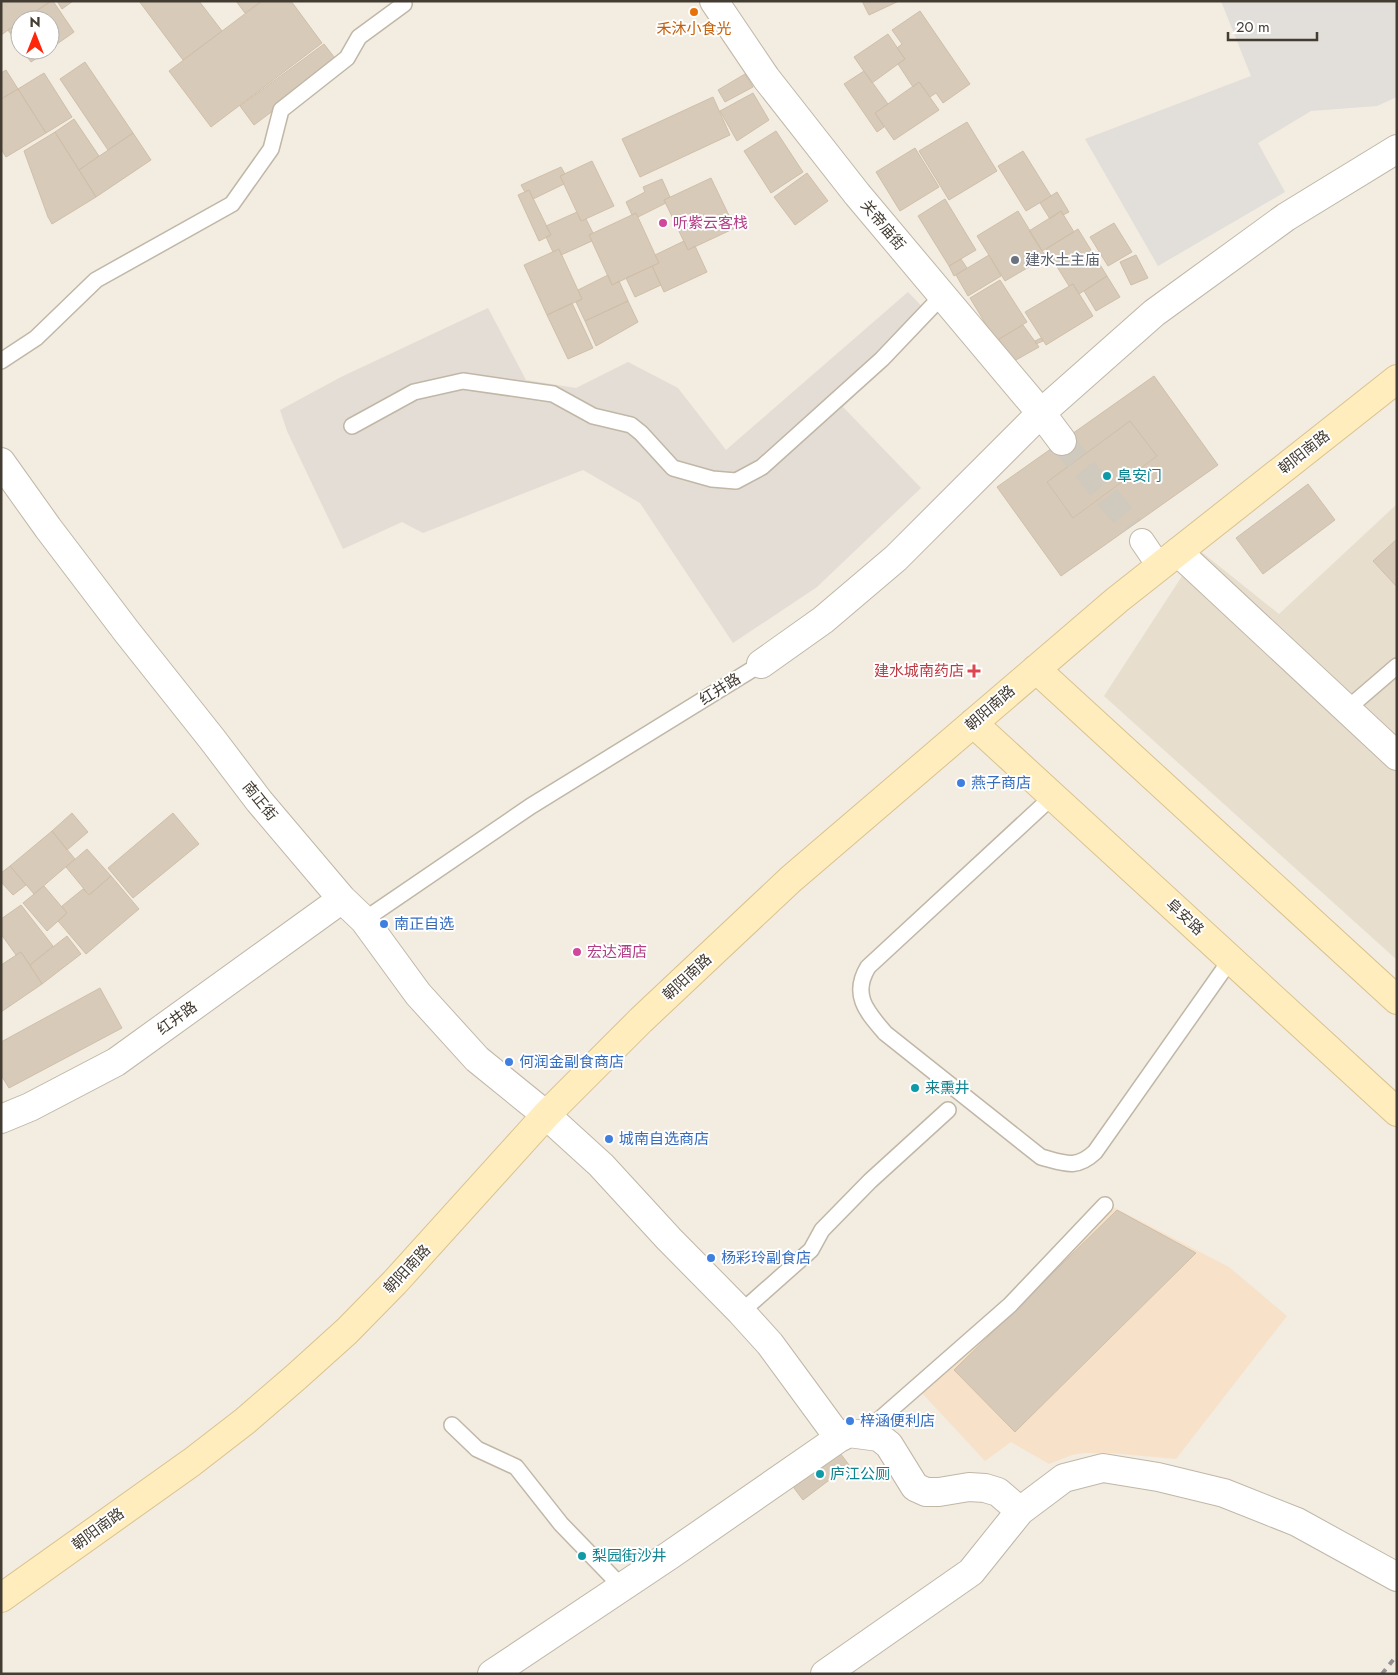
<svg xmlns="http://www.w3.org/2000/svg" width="1398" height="1675" font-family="Jost,'Noto Sans SC',sans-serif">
	<rect width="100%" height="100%" fill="#f2ece1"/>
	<path fill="#e7dece" d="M1397 504V960L1104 696 1199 550 1279 614Z"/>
	<path fill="#f7e2c9" d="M1113 1207 1229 1267 1287 1316 1176 1459 1110 1453H1084L1072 1455 1049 1464 1011 1442 985 1461 921 1392Z"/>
	<path fill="#e3ddd6" d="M908 292 933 318 843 407 921 488 817 587 733 643 640 503 583 470 423 533 402 522 343 549 287 431 280 410 341 377 488 308 526 380 576 388 628 362 678 388 726 450Z"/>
	<path fill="#e2deda" d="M1221 1H1397V97L1377 106 1311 111 1258 143 1285 192 1158 266 1085 139 1251 76Z"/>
	<path fill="#d7cab9" stroke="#d0bfa8" d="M1 1H51L23 20H20V22L1 35Z
		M51 1H53L74 32 50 49V20H23Z
		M57 1H73L62 9Z
		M139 1H199L222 31 183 60Z
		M236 1H262L245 13Z
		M262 1H291L322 43 211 127 169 71Z
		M862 1H899L869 15Z
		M920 11 970 84 943 103 936 93 930 97 919 82 913 87 898 64 905 59 897 48 902 44 892 30Z
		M20 22V47L8 30Z
		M888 34 905 59 872 83 854 57Z
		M324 44 338 62 254 125 240 106Z
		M22 50H49L31 62Z
		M85 62 133 133 108 150 60 79Z
		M6 70 18 89 1 99V73Z
		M864 71 888 104 875 113 884 127 877 132 844 84Z
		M44 73 72 117 46 133 18 89Z
		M745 74 753 87 725 102 718 90Z
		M919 82 939 110 894 140 875 113Z
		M18 89 46 133 6 157 1 149V99Z
		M753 93 769 120 737 141 720 111Z
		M713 97 730 135 640 177 622 139Z
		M74 119 99 156 79 170 55 132Z
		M967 122 997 171 949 200 919 151Z
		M776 131 803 172 771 193 744 151Z
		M55 132 96 197 52 224 48 217 24 151Z
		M133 133 151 160 96 197 79 170Z
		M915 148 939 187 900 211 876 172Z
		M1023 151 1051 196 1026 211 998 166Z
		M592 161 614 206 581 221 560 176Z
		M561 167 565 174 560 176 564 184 533 199 529 190 525 192 521 185Z
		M807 173 828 201 795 225 774 197Z
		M711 178 735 228 688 250 664 200Z
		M662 179 670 197 664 200 666 203 638 217 636 213 632 215 626 202 645 192 643 187Z
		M529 190 551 235 539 241 518 195Z
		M1057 192 1069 212 1063 215 1061 211 1050 219 1040 203Z
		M945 199 976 250 949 266 918 216Z
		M1018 211 1046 257 1005 281 977 236Z
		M1061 211 1074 232 1042 251 1029 231Z
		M577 212 581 221 586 219 593 233 589 235 592 241 561 255 559 249 553 252 546 237 551 235 546 226Z
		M636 213 659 263 612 285 589 235Z
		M1114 223 1132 252 1108 266 1090 237Z
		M1078 229 1107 276 1079 294 1073 284 1069 286 1046 249Z
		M684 241 688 250 695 246 707 272 664 292 652 266 659 263 655 255Z
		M559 249 582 299 547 315 524 265Z
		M989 255 1001 276 968 296 956 275Z
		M1136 255 1148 278 1131 285 1120 262Z
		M961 259 967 268 954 276 949 266Z
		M652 266 661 285 635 297 626 278Z
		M608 275 612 285 619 281 628 301 585 321 576 302 582 299 578 290Z
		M1107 276 1120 297 1096 311 1084 291Z
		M1000 280 1027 322 996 341 970 298Z
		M1073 284 1093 316 1046 345 1025 312Z
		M628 301 638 322 596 346 585 321Z
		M572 303 593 348 568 359 547 315Z
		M1023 325 1039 347 1016 360 1005 350 999 339Z
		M1041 338 1043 341 1036 344 1035 341Z
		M1154 376 1218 465 1061 576 997 487Z
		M1130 421 1157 456 1073 518 1047 482Z
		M1308 484 1335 520 1263 574 1236 538Z
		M1397 539V587L1373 561Z
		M72 813 88 832 67 850 52 831Z
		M173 813 199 844 133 898 108 868Z
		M52 831 75 859 34 894 10 866Z
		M87 849 111 876 89 895 66 867Z
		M10 866 26 885 13 895 1 882V873Z
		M111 876 139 909 86 954 58 921 67 913 62 906 83 889 89 895Z
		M44 886 67 913 47 931 23 903Z
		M21 905 53 946 30 965 21 952 16 955 1 934V919Z
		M67 936 81 954 42 984 30 965Z
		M21 952 42 984 1 1012V965Z
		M100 988 122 1028 9 1088 1 1075V1042Z
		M1117 1210 1196 1253 1015 1432 954 1370Z
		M837 1449 849 1465 803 1500 791 1484Z"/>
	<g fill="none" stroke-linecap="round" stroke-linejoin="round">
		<path stroke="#cfc9be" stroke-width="24" stroke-dasharray="24 12" stroke-linecap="butt" d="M1062 441 1131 526"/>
		<g stroke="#c0b7a6" stroke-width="18">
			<path id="service" d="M1 361 36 338 96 280 232 204 271 149 281 110 347 58 359 37 404 4 402 1
				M352 426 414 392 463 381 553 394 593 416 631 425 641 433 673 468 712 479 736 481 762 467 882 359 942 296
				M1347 709 1397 666
				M1053 796 868 967C851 995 867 1012 885 1033L1041 1157C1064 1163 1076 1170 1095 1152L1231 959
				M364 920 531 806 761 664
				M741 1312 811 1250 822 1230 870 1181 948 1110
				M452 1425 477 1449 516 1467 561 1524 622 1587
				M863 1434 1010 1305 1105 1205"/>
		</g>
		<g stroke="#c0b7a6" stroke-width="26">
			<path id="pedestrian" d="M1142 541 1159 566"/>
		</g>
		<g stroke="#c0b7a6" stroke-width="30">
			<path id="minor" d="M714 1 766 78 857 194 1041 413 1062 441
				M1 462 48 528 127 632 212 739 259 801 342 899 364 920 418 994 477 1059 546 1115 601 1165 669 1239 741 1312 770 1344 839 1438
				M1178 552 1397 756
				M761 664 823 620 896 558 1041 413 1154 313 1286 217 1397 149
				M1 1119 30 1107 116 1062 342 899
				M492 1674 670 1555 839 1438 849 1433 879 1437 889 1445 915 1487 926 1492H939L969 1487 985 1488 998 1492 1020 1511
				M825 1674 971 1572 1020 1511 1064 1478 1103 1468 1158 1477 1224 1493 1297 1522 1397 1577"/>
		</g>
		<g stroke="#d9c38e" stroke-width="30">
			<path id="secondary" d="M1036 669 1397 1000
				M973 723 1397 1112
				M1 1598 192 1462 245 1421 296 1377 347 1331 395 1282 546 1115 641 1020 791 879 1117 600 1397 379"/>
		</g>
		<use href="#service" stroke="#fff" stroke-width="15"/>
		<use href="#pedestrian" stroke="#fff" stroke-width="24"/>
		<use href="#minor" stroke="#fff" stroke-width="28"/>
		<use href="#secondary" stroke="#ffedbe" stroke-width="28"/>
		<path stroke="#929292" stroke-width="4" stroke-dasharray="6 6" stroke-linecap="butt" d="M1382 1674 1397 1655"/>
	</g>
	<circle fill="#e8710a" stroke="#fff" stroke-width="2" cx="694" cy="12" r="5"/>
	<g fill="#d1479c" stroke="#fff" stroke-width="2">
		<circle cx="663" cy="223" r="5"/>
		<circle cx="577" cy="952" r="5"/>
	</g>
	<circle fill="#6b7280" stroke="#fff" stroke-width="2" cx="1015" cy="260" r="5"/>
	<g fill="#0f9aa8" stroke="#fff" stroke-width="2">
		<circle cx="1107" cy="476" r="5"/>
		<circle cx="915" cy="1088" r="5"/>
		<circle cx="820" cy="1474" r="5"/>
		<circle cx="582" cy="1556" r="5"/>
	</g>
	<path fill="#e0444e" stroke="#fff" stroke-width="2" d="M971.5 663.5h5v5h5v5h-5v5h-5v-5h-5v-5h5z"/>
	<g fill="#3f7fe0" stroke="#fff" stroke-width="2">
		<circle cx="961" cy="783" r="5"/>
		<circle cx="384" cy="924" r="5"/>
		<circle cx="509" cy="1062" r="5"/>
		<circle cx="609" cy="1139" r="5"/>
		<circle cx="711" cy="1258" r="5"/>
		<circle cx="850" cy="1421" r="5"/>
	</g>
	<g text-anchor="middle" stroke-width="4" stroke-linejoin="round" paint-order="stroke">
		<g font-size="15" fill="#c56008" stroke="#fff">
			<text x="694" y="34">禾沐小食光</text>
		</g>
		<g font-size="15" fill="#b23c85" stroke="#fff" text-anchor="start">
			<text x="673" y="228">听紫云客栈</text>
			<text x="587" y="957">宏达酒店</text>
		</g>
		<g font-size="15" fill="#433c32" stroke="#fff">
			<text transform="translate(883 225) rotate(50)" y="5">关帝庙街</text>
			<text transform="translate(1304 452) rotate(-38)" y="5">朝阳南路</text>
			<text transform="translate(720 689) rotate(-32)" y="5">红井路</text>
			<text transform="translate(990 708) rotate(-41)" y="5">朝阳南路</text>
			<text transform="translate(260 801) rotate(51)" y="5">南正街</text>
			<text transform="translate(1185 917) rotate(43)" y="5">阜安路</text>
			<text transform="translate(687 977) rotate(-43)" y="5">朝阳南路</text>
			<text transform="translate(177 1018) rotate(-36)" y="5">红井路</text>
			<text transform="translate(407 1269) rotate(-47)" y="5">朝阳南路</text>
			<text transform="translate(98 1529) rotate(-36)" y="5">朝阳南路</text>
		</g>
		<g font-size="15" fill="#5b616d" stroke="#fff" text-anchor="start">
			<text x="1025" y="265">建水土主庙</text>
		</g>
		<g font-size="15" fill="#0d838f" stroke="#fff" text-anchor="start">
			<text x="1117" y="481">阜安门</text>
			<text x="925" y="1093">来熏井</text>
			<text x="830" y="1479">庐江公厕</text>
			<text x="592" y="1561">梨园街沙井</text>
		</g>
		<g font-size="15" fill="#be3a42" stroke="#fff" text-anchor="end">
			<text x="964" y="676">建水城南药店</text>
		</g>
		<g font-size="15" fill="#366cbe" stroke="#fff" text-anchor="start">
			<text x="971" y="788">燕子商店</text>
			<text x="394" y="929">南正自选</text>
			<text x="519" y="1067">何润金副食商店</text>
			<text x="619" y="1144">城南自选商店</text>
			<text x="721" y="1263">杨彩玲副食店</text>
			<text x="860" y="1426">梓涵便利店</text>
		</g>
	</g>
	<rect width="1398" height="1675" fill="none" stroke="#433c32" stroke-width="5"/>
	<g transform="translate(35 35)"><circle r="24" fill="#ffffff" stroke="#b4b1ad"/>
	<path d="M0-4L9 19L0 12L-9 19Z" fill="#ff270b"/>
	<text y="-8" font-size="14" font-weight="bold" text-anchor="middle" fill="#433c32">N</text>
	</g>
	<path d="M1228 32v8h89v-8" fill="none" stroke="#433c32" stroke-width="2.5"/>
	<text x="1236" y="32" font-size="15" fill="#433c32" stroke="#ffffff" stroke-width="4" paint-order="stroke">20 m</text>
</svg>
